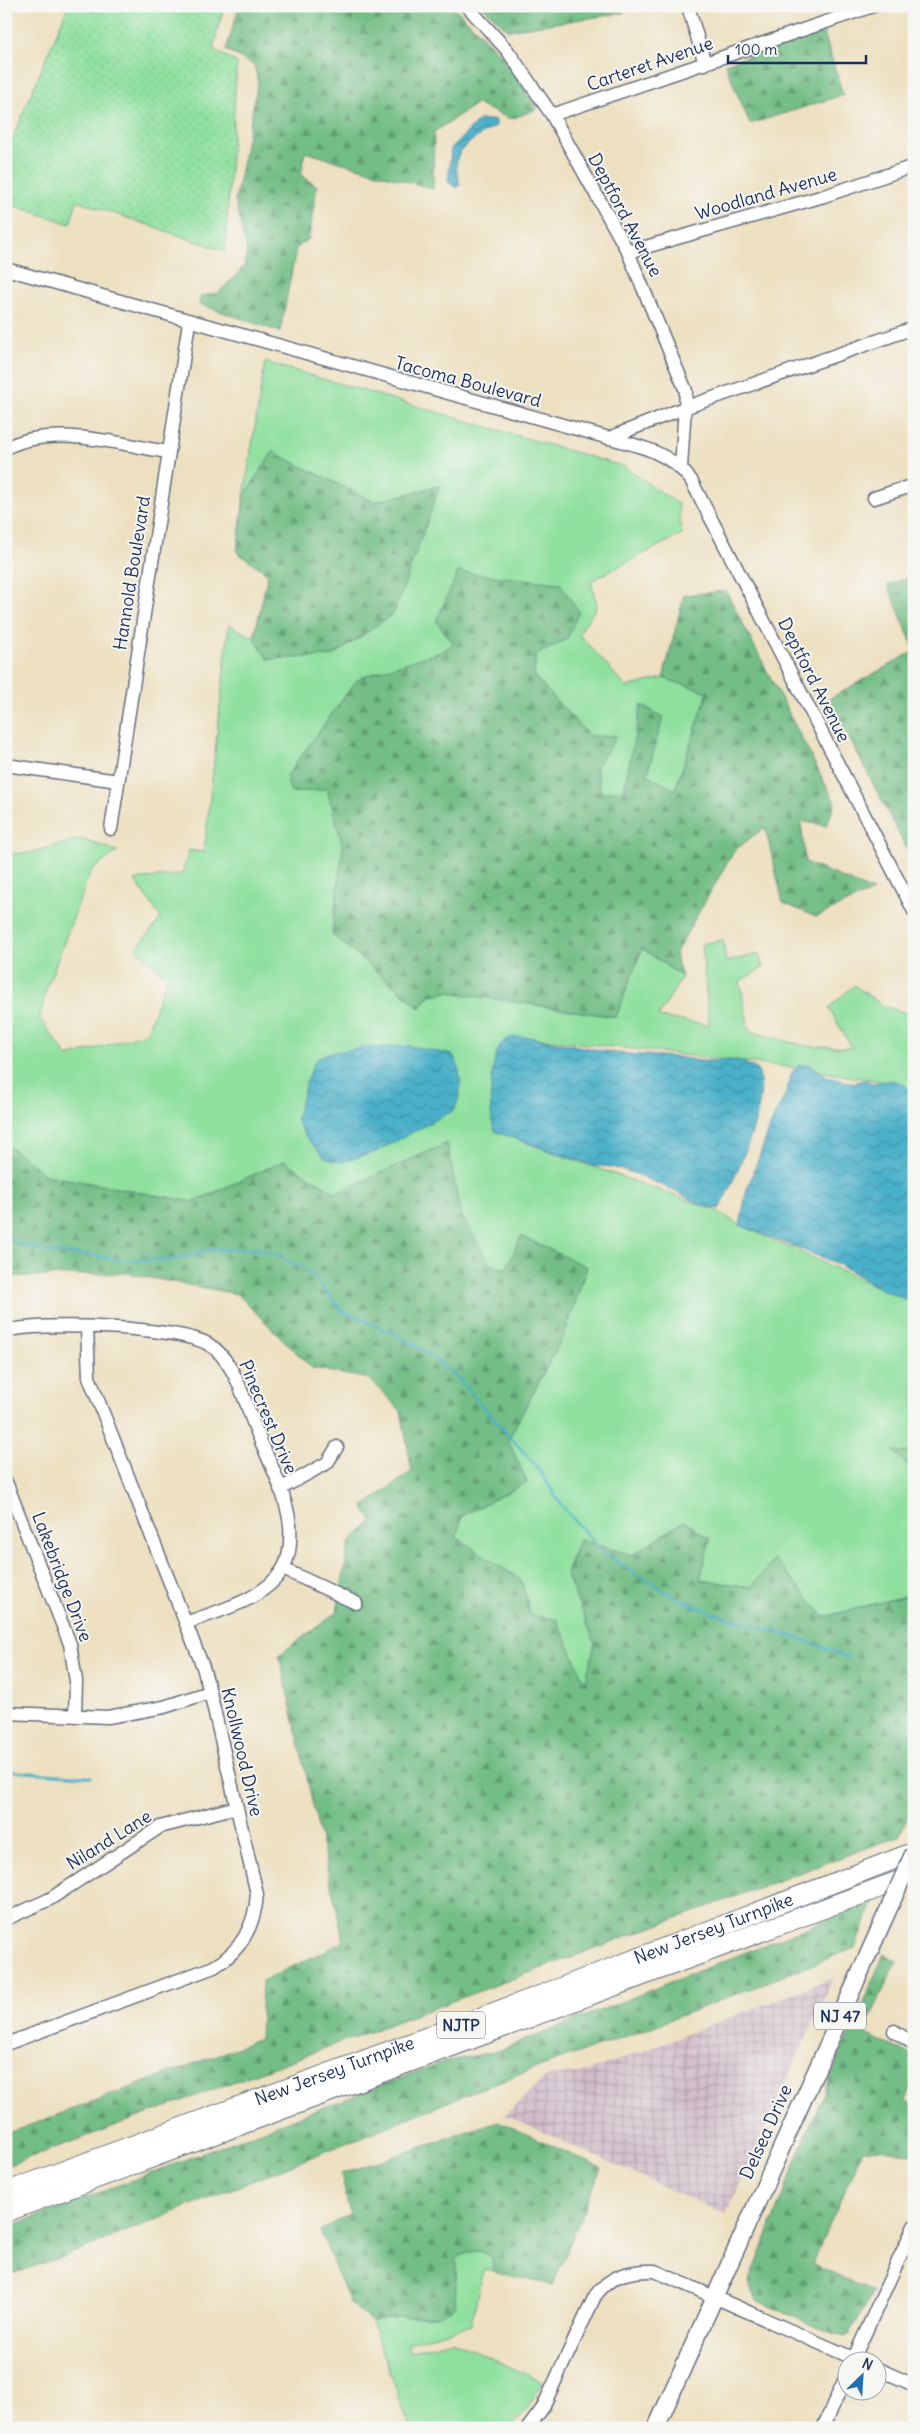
<svg xmlns="http://www.w3.org/2000/svg" width="920" height="2434" font-family="Delius,sans-serif">
	<defs>
		<pattern id="industrial-grid" width="8" height="8" patternUnits="userSpaceOnUse" patternTransform="scale(1.25)"><rect width="8" height="8" fill="#d1bdc9"/><path d="M0 4h8M4 0v8" fill="none" stroke="#a99aa6"/></pattern>
		<pattern id="forest-firs" width="22" height="20" patternUnits="userSpaceOnUse" patternTransform="scale(1.25)"><rect width="22" height="20" fill="#73be86"/><path d="M5 1l3.5 6h-7zM16 11l3.5 6h-7z" fill="#5e9b71"/></pattern>
		<pattern id="park-dots" width="8" height="8" patternUnits="userSpaceOnUse" patternTransform="scale(1.25)"><rect width="8" height="8" fill="#8fe09f"/><path d="M2 2h.1M6 6h.1" fill="none" stroke="#7bc08b" stroke-width="1.8" stroke-linecap="round"/></pattern>
		<pattern id="water-waves" width="16" height="10" patternUnits="userSpaceOnUse" patternTransform="scale(1.25)"><rect width="16" height="10" fill="#4ab0c9"/><path d="M0 5q4-4 8 0t8 0" fill="none" stroke="#3d90a6"/></pattern>
	</defs>
	<rect width="100%" height="100%" fill="#f6f6f2"/>
	<filter id="ink" filterUnits="userSpaceOnUse"><feTurbulence type="fractalNoise" baseFrequency=".02" numOctaves="2"/><feDisplacementMap in="SourceGraphic" scale="10" xChannelSelector="R" yChannelSelector="G"/><feConvolveMatrix kernelMatrix="1 2 1 2 8 2 1 2 1" color-interpolation-filters="sRGB"/></filter>
	<filter id="wash" filterUnits="userSpaceOnUse"><feTurbulence type="fractalNoise" baseFrequency=".0096" numOctaves="4" result="noise"/><feDisplacementMap in="SourceGraphic" scale="20" xChannelSelector="R" yChannelSelector="G"/><feGaussianBlur stdDeviation="1.12" result="paint"/><feColorMatrix in="noise" values="0 0 0 0 0 0 0 0 0 0 0 0 0 0 0 0 0 1.4 0 .05"/><feComposite in="paint" operator="in"/></filter>
	<g filter="url(#wash)">
		<rect width="100%" height="100%" fill="#ede0c0"/>
		<path fill="url(#industrial-grid)" d="M833 1978 726 2215 505 2115 547 2076 587 2072Z"/>
		<path fill="#8fe09f" stroke="#55887e" d="M265 362 625 467 678 504 682 534 591 581 597 606 579 634 626 687 663 678 708 692 675 790 647 775 663 717 642 705 624 790 601 793 589 736 534 676 536 655 567 639 454 644 440 652 292 793 327 788 343 846 332 934 420 1008 430 995 448 992 616 1017 642 948 682 977 658 1017 709 1025 702 944 723 940 726 962 759 954 763 968 740 981 749 1031 805 1046 852 1048 829 1008 854 985 883 1006 914 1015V1099L905 1085 796 1068 528 1037 496 1132 715 1210 740 1225 904 1299 914 1294V1453L894 1452 914 1471V1586L909 1595 824 1617 775 1559 751 1587 699 1580 710 1539 684 1521 632 1555 579 1540 566 1573 596 1643 585 1684 557 1620 531 1616 521 1580 456 1537 462 1516 527 1482 508 1440 565 1333 506 1269 490 1264 460 1213 447 1144 336 1193 284 1161 193 1202 45 1175 6 1144V854L29 853 80 839 118 851 91 871 45 992 40 1019 68 1057 146 1033 167 977 136 949 161 918 135 880 182 874 189 850 204 852 229 625 254 637 268 659 333 656 394 613 439 486 374 502 273 452 244 496Z
			M474 2250 484 2252 492 2258 493 2272 484 2270 482 2274 471 2325 407 2343 409 2352 452 2340 543 2382 526 2411 508 2428H410L372 2322 387 2318 438 2316 457 2258Z"/>
		<path fill="url(#forest-firs)" stroke="#477672" d="M239 6H453L507 61 537 109 511 119 476 104 434 132 433 189 305 152 301 175 317 186 309 238 296 249 280 332 199 304 201 296 218 293 244 267 247 251 235 201 258 82 254 65 226 50Z
			M482 6H621L624 13 508 30Z
			M823 30 843 95 750 124 725 64Z
			M273 452 374 502 440 486 394 613 333 656 268 659 254 637 268 574 237 552 244 496Z
			M458 572 560 583 579 612 567 639 536 655 534 676 589 736H617L596 767 601 793 624 790 641 705 663 717 647 775 675 790 708 692 663 678 684 595 726 591 835 803 827 826 801 821 805 862 873 891 816 917 783 903 765 827 734 851 675 954 682 977 642 948 616 1017 448 992 430 995 420 1008 332 934 343 846 327 789 291 793 286 777 355 682 364 676 440 652 454 644 436 621Z
			M914 576V649L888 585Z
			M914 651V863L829 699Z
			M447 1143 460 1213 490 1264 506 1269 521 1236 587 1267 565 1333 508 1440 527 1482 462 1516 456 1537 521 1580 531 1616 557 1619 585 1683 595 1643 566 1573 579 1540 633 1555 684 1521 710 1539 700 1580 751 1587 775 1559 824 1617 909 1595 914 1586V1804L899 1836 6 2166V2134L260 2039 262 1981 344 1942 279 1655 337 1612 349 1543 372 1521 363 1507 412 1471 401 1411 369 1379 312 1368 237 1294 125 1273 6 1277V1144L45 1175 193 1202 284 1161 336 1193Z
			M893 1451 914 1453V1471Z
			M874 1901 855 1948 649 2028 508 2078 65 2256 6 2276V2228L443 2062 498 2051Z
			M884 1954 897 1961 863 2033 914 2056V2081L906 2102 914 2106V2156L892 2150 863 2149 812 2264 873 2292 850 2334 845 2337 835 2335 756 2300 748 2283 812 2121Z
			M498 2121 601 2168 553 2285 493 2272 492 2258C479 2247 471 2251 457 2258L455 2307 438 2316 387 2318 372 2322 350 2303 320 2231 350 2214 341 2174Z"/>
		<path fill="url(#park-dots)" stroke="#55887e" d="M68 6H224L213 49 237 63 225 251 77 201 70 224 6 203V154Z"/>
		<path fill="url(#water-waves)" stroke="#327094" d="M479 120H496V126C485 132 463 144 458 156 454 165 458 176 460 185L457 188 448 182 451 148Z
			M515 1037H528L616 1053 676 1057 701 1061 738 1060 757 1069C773 1099 734 1181 719 1209L707 1207C677 1194 628 1164 595 1166L496 1132C486 1119 491 1057 501 1044 505 1039 510 1038 515 1037Z
			M410 1046 453 1055C462 1071 463 1094 454 1110L376 1152 341 1162 333 1161 324 1157 306 1137 296 1120 306 1083 315 1061 320 1057 328 1053 364 1048Z
			M810 1064 828 1077 852 1083 865 1080 873 1083 894 1080 905 1085 910 1090 914 1108V1297L905 1299 881 1289 838 1264 740 1225 746 1192 773 1119 786 1093 792 1072 798 1066Z"/>
		<g fill="none" stroke-linecap="round" stroke-linejoin="round">
			<path stroke="#4ab0c9" stroke-width="2.5" d="M6 1239 48 1252 98 1256 118 1261 178 1259 207 1250 257 1249 275 1254 312 1274 341 1310 396 1335 421 1349 454 1374 537 1467 562 1506 597 1546 619 1564 679 1599 715 1614 796 1637 849 1658
				M6 1771 92 1777"/>
		</g>
	</g>
	<g filter="url(#ink)">
		<g fill="none" stroke-linecap="round" stroke-linejoin="round">
			<g stroke="#646d80" stroke-width="15">
				<path id="minor" d="M467 6 507 50 552 115 628 252 686 391 681 467
					M688 6 705 64
					M552 115 873 6
					M628 252 824 196 914 166
					M6 269 609 438 684 408 914 328
					M609 438C641 446 671 453 691 480L914 911
					M6 448C51 424 119 444 168 452
					M874 498 914 485
					M6 513V519
					M6 765 118 781
					M111 829 189 322
					M6 1331C38 1321 180 1327 208 1344 218 1349 225 1359 231 1369 241 1386 247 1406 254 1425 266 1456 286 1491 290 1525 291 1539 291 1555 283 1569 263 1601 219 1610 186 1623
					M6 1482 70 1644 76 1681 75 1716
					M280 1489 327 1463 337 1447
					M283 1569 356 1603
					M6 1713 108 1717 164 1707 210 1692
					M6 1919 50 1899 160 1827 237 1807
					M894 2031 914 2044
					M6 2044 214 1967C241 1951 255 1925 257 1894L210 1692 203 1667 89 1377 87 1327
					M852 2362 914 2226
					M878 2369 914 2385
					M528 2428 542 2409 595 2296C610 2275 630 2270 655 2271L862 2362
					M823 2428 848 2372"/>
			</g>
			<g stroke="#646d80" stroke-width="19">
				<path id="major" d="M656 2428 885 1917"/>
			</g>
			<g stroke="#646d80" stroke-width="21">
				<g id="highway">
					<path id="s1" d="M6 2192 541 1995 914 1852"/>
					<path d="M6 2212 914 1875"/>
				</g>
			</g>
			<use href="#minor" stroke="#fff" stroke-width="12"/>
			<use href="#major" stroke="#fff" stroke-width="16"/>
			<use href="#highway" stroke="#fff" stroke-width="19"/>
			<g stroke="#646d80" stroke-width="19" stroke-linecap="butt">
				<path id="major-bridge" d="M885 1917 914 1852"/>
			</g>
			<use href="#major-bridge" stroke="#fff" stroke-width="16"/>
		</g>
	</g>
	<g text-anchor="middle" stroke-width="4" stroke-linejoin="round" paint-order="stroke">
		<g fill="#f6f6f2" stroke="#5d6b8a" stroke-width="1">
			<rect x="814" y="2002.5" width="52" height="27" rx="4"/>
			<rect x="437" y="2011.5" width="48" height="27" rx="4"/>
		</g>
		<g font-size="16" font-weight="bold" fill="#1b2f5e">
			<text x="840" y="2022">NJ 47</text>
			<text x="461" y="2031">NJTP</text>
		</g>
		<g font-size="18" fill="#1b2f5e" stroke="#f6f6f2">
			<text transform="translate(650 64) rotate(-19)" y="6">Carteret Avenue</text>
			<text transform="translate(766 194) rotate(-16)" y="6">Woodland Avenue</text>
			<text transform="translate(625 215) rotate(62)" y="6">Deptford Avenue</text>
			<text transform="translate(468 382) rotate(15)" y="6">Tacoma Boulevard</text>
			<text transform="translate(132 573) rotate(-81)" y="6">Hannold Boulevard</text>
			<text transform="translate(814 680) rotate(63)" y="6">Deptford Avenue</text>
			<text transform="translate(268 1417) rotate(67)" y="6">Pinecrest Drive</text>
			<text transform="translate(62 1577) rotate(69)" y="6">Lakebridge Drive</text>
			<text transform="translate(242 1752) rotate(77)" y="6">Knollwood Drive</text>
			<text transform="translate(109 1840) rotate(-32)" y="6">Niland Lane</text>
			<text dy="6" stroke="none"><textPath href="#s1" startOffset="755">New Jersey Turnpike</textPath></text>
			<text dy="6" stroke="none"><textPath href="#s1" startOffset="350">New Jersey Turnpike</textPath></text>
			<text transform="translate(766 2132) rotate(-66)" y="6">Delsea Drive</text>
		</g>
	</g>
	<rect width="920" height="2434" fill="none" stroke="#f6f6f2" stroke-width="25"/>
	<g transform="translate(862 2376) rotate(25)"><circle r="24" fill="#f6f6f2" stroke="#9ea6b7"/>
	<path d="M0-4L9 19L0 12L-9 19Z" fill="#1f6fb2"/>
	<text y="-8" font-size="14" font-weight="bold" text-anchor="middle" fill="#1b2f5e">N</text>
	</g>
	<path d="M728 55v8h138v-8" fill="none" stroke="#1b2f5e" stroke-width="2.5"/>
	<text x="735" y="55" font-size="15" fill="#1b2f5e" stroke="#f6f6f2" stroke-width="4" paint-order="stroke">100 m</text>
</svg>
